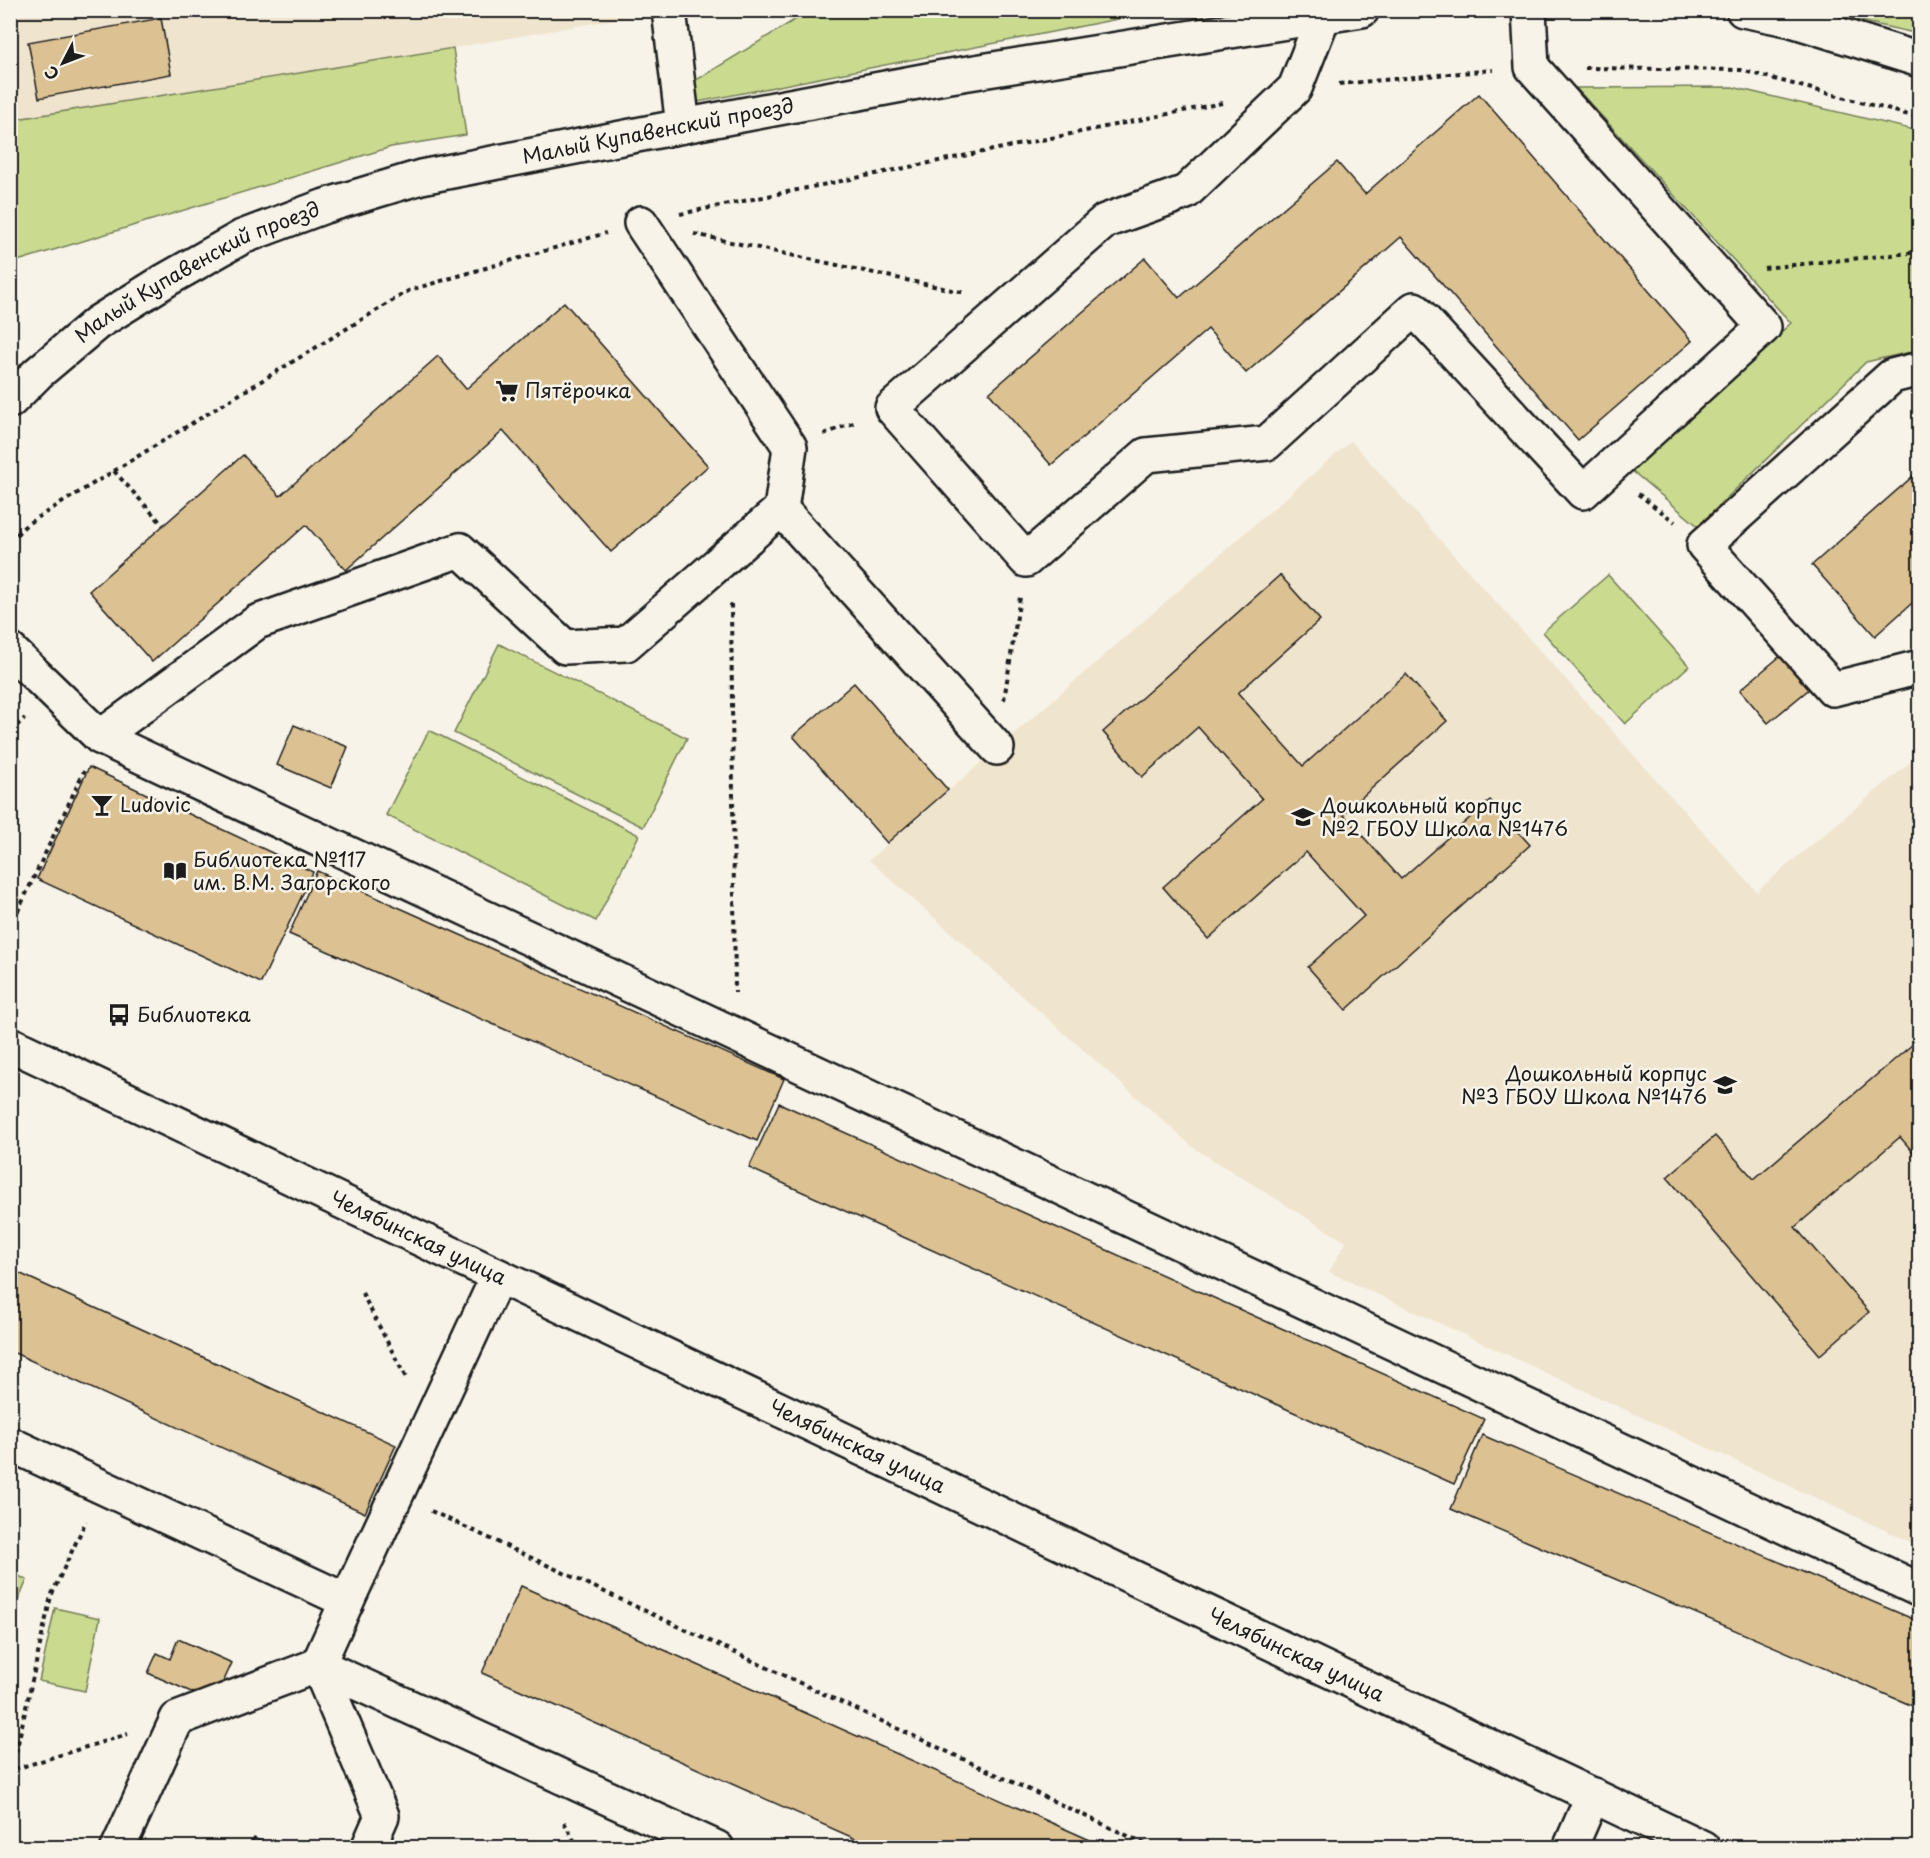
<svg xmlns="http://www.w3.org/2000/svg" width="1930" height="1858" font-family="'Playpen Sans',sans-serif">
	<rect width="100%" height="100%" fill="#f7f3e8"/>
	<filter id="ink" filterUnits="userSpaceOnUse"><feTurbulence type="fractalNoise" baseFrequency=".0167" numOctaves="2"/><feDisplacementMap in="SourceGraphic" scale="12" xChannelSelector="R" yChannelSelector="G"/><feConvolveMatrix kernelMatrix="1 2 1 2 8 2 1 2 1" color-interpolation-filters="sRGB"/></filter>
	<g filter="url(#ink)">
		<path fill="#efe4ce" d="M11 11H662L453 48 11 120Z
			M1351 441 1758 893V890L1919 755V1546L1329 1272 1346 1242 1194 1148 869 860Z"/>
		<path fill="#cadb90" stroke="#737c56" stroke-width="1.5" d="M809 11H1158L698 102 693 82Z
			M1815 11H1919V34Z
			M453 48 466 135 391 147 11 263V120Z
			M1732 87 1919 131V350L1866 362 1698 526 1631 470 1791 323 1576 88Z
			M1608 575 1689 666 1625 724 1543 632Z
			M499 644 687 738 643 827 454 733Z
			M429 730 639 835 596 921 386 815Z
			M11 1572 27 1580 11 1617Z
			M55 1608 100 1618 85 1691 39 1681Z"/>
		<path fill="#dcc292" stroke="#1c1c1c" stroke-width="1.5" d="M161 18 171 74 39 98 28 42Z
			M1479 94 1692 341 1578 440 1401 237 1246 373 1208 329 1051 465 989 393 1145 258 1179 298 1337 162 1365 194Z
			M564 302 708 466 611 552 503 431 346 570 306 525 152 662 89 591 243 455 280 496 438 356 466 389Z
			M1920 470V596L1875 636 1812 565Z
			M1280 575 1320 620 1238 693 1303 766 1406 674 1447 721 1343 814 1401 879 1490 800 1530 845 1346 1010 1308 967 1364 916 1306 852 1208 939 1163 887 1262 799 1198 727 1142 777 1103 732Z
			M1784 653 1813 686 1768 723 1740 690Z
			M854 683 948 790 887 843 793 736Z
			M294 725 348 747 331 788 277 765Z
			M89 767 313 872 261 983 37 879Z
			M317 871 784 1079 757 1141 289 934Z
			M1920 1038V1160L1900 1137 1795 1227 1869 1312 1820 1355 1667 1177 1715 1136 1754 1179Z
			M779 1103 1484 1419 1454 1484 749 1168Z
			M10 1269 396 1445 365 1513 10 1351Z
			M1482 1435 1920 1622V1709L1451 1509Z
			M521 1586 1108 1848H876L482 1673Z
			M178 1639 232 1663 214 1702 148 1673 157 1653 170 1659Z
			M254 1838 274 1848H249Z"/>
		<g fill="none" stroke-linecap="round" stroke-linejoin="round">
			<g stroke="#1c1c1c" stroke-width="38">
				<g id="minor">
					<path d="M669 10 683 126"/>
					<path d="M1743 10 1792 20 1920 60"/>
					<path d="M1323 17 1295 88 1186 192 1105 221 892 408 1026 560 1146 455 1267 443 1414 309 1583 492 1764 327 1532 67 1529 10"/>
					<path d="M1920 369 1892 376 1704 545 1833 689 1920 667"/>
					<path id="s1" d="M10 401 38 373 97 323 166 280 242 237 325 206 421 177 683 126 944 77 1362 10"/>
					<path d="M781 509 997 748"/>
					<path d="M10 650 100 737 1920 1590"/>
					<path d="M100 737 257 622 460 550 565 647 626 644 781 509 790 447 641 223"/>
					<path id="s2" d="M10 1044 1703 1848"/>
					<path d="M10 1444 347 1601 498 1276"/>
					<path d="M318 1665 717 1848"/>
					<path d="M318 1665 382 1816 368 1848"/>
					<path d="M118 1848 177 1719 318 1665 347 1601"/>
					<path d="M1570 1848 1593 1795"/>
				</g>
			</g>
			<path stroke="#1c1c1c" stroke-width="4" stroke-dasharray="4.5 4.5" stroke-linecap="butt" d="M1585 68 1741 70 1920 118
				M1339 84 1493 70
				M680 214 1222 103
				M694 234 966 293
				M1764 268 1920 252
				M824 434 856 422
				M114 471 163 525
				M1638 494 1675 522
				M10 541 27 524 410 290 606 233
				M731 604 735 993
				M1004 700 1020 597
				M10 732 25 718
				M10 928 84 771
				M362 1293 407 1380
				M431 1511 1154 1848
				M12 1770 51 1596 86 1521
				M10 1776 12 1770 128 1734
				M564 1822 578 1848"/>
			<use href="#minor" stroke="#f7f3e8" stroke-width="33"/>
		</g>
	</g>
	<defs>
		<g id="supermarket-bare" transform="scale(1.8)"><path d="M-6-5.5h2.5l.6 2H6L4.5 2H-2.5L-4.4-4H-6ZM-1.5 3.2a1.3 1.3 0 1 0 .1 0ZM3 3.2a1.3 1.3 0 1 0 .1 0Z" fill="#1c1c1c" stroke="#f7f3e8" stroke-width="2.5" paint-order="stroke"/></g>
		<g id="bar-bare" transform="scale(1.8)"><path d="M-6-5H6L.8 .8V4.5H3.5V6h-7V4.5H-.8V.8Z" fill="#1c1c1c" stroke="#f7f3e8" stroke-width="2.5" paint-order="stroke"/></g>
		<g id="school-bare" transform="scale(1.8)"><path d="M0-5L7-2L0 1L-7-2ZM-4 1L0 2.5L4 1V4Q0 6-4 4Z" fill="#1c1c1c" stroke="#f7f3e8" stroke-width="2.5" paint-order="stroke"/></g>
		<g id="library-bare" transform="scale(1.8)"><path d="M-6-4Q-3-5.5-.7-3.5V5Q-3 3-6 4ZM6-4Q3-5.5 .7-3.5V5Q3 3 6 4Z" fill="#1c1c1c" stroke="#f7f3e8" stroke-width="2.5" paint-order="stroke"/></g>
		<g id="bus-bare" transform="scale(1.8)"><path d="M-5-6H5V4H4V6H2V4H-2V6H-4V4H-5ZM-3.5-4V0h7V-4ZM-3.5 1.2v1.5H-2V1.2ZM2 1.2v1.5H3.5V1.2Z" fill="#1c1c1c" stroke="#f7f3e8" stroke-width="2.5" paint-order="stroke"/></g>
	</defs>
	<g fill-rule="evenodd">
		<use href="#supermarket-bare" x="507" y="391"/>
		<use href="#bar-bare" x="102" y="805"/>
		<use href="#school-bare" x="1303" y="817"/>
		<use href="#library-bare" x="175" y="871"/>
		<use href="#bus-bare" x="119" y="1015"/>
		<use href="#school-bare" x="1725" y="1085"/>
	</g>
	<g text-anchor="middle" stroke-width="5" stroke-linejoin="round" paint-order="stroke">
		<g font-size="20" fill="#1c1c1c" stroke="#f7f3e8">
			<text dy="7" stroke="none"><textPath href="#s1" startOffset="716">Малый Купавенский проезд</textPath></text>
			<text dy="7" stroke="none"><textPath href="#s1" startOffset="230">Малый Купавенский проезд</textPath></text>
			<text dy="7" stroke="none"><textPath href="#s2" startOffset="452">Челябинская улица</textPath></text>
			<text dy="7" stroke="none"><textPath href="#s2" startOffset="938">Челябинская улица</textPath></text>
			<text dy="7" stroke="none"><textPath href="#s2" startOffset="1424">Челябинская улица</textPath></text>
		</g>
		<g font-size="20" fill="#1c1c1c" stroke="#f7f3e8" text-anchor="start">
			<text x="525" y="398">Пятёрочка</text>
			<text x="120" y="812">Ludovic</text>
			<text x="1321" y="813">Дошкольный корпус<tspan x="1321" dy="23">№2 ГБОУ Школа №1476</tspan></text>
			<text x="193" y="867">Библиотека №117<tspan x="193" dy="23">им. В.М. Загорского</tspan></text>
			<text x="137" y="1022">Библиотека</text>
			<text x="1707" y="1081" text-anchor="end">Дошкольный корпус<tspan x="1707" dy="23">№3 ГБОУ Школа №1476</tspan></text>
		</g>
	</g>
	<rect width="1930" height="1858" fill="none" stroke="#f7f3e8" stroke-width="36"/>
	<rect x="18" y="18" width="1894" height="1822" fill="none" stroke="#1c1c1c" stroke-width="2" filter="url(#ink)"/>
	<g transform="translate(63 63) rotate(228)" stroke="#f7f3e8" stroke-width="4.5" paint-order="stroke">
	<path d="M0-4.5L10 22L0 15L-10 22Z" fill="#1c1c1c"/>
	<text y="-9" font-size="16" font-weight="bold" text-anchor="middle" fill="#1c1c1c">С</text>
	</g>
</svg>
